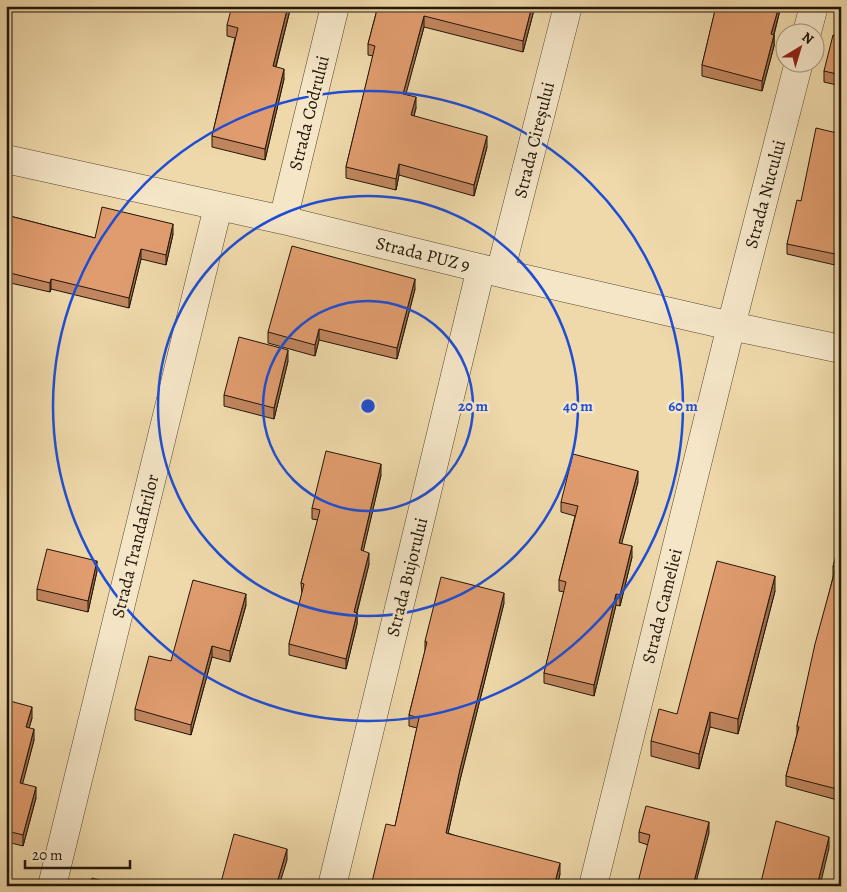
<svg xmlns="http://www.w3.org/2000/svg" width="847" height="892" font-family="Alegreya,serif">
	<rect width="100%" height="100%" fill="#efd9aa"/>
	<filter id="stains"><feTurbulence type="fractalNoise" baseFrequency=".004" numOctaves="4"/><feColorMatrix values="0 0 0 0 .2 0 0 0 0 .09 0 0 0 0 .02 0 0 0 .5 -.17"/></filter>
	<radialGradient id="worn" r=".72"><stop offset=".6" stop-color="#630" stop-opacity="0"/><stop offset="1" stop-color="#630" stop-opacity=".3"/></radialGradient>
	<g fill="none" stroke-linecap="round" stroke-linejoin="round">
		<g stroke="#554731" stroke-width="29">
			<path id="minor" d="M807 32 814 6
				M6 159 283 220 500 273 731 326 841 349
				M283 220 335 6
				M500 273 568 6
				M52 886 218 207
				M332 886 481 268
				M593 886 731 326 799 62"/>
		</g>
		<use href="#minor" stroke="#f5e6c8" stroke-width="28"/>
	</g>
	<path fill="#c1865f" stroke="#221609" d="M291 6 276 67 284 79 265 160 212 147V136L235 38 227 36V25Z
		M378 6H535L523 52 424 27 405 95 416 108 414 116 487 147 474 196 399 175 396 190 346 178V167L373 56 368 55V44Z
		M712 6H781L774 35V46L762 91 702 76V65L716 7Z
		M841 37V86L824 82V71Z
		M841 134V236L835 265 787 254V244L801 201Z
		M6 215 95 238 173 234 166 265 141 259 129 308 51 289 50 292 6 282Z
		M415 289 397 359 319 340 315 356 268 343V332Z
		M288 361 274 419 224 406V395Z
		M381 475 363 551 369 564 357 613V624L346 669 289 655V644L302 594 301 583 318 520 312 519V508Z
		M638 482 621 544 632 557 620 606 616 605 594 696 544 683V673L564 592 559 591V580L575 516 561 512V502Z
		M841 536V801L786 786V776L797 734V726L833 577V567Z
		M97 571 88 612 37 600V589Z
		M775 591 738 734 710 727 699 769 651 756V741L677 714Z
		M504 603 460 780 448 833 560 874 557 886H371L395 826 417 728 409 726V715L425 651V641Z
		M246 605 230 662 212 657 191 735 135 720V709L171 661Z
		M6 700 32 718 29 728 34 740 22 784 36 798 23 846 11 843Z
		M639 832 709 833 648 845 639 842Z"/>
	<path fill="#9d6d4d" stroke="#221609" d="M288 6H291L273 77V66Z
		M532 6H535L523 52V41Z
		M779 6H781L771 45V34Z
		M424 16V27L403 105V94Z
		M774 35V46L762 91V81Z
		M284 69V79L265 160V149Z
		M416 97V108L411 126V115Z
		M487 136V147L474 196V185Z
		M399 164V175L396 190V179Z
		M173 224V234L166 265V255Z
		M841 225V236L835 265V254Z
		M141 249V259L129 308V298Z
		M51 279V289L50 292V283Z
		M415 279V289L397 359V348Z
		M319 329V340L315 356V345Z
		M288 350V361L274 419V408Z
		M11 378V388L6 405V395Z
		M381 464V475L361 561V550Z
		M638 471V482L619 554V543Z
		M632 546V557L620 606V595Z
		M369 553V564L354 623V612Z
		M97 561V571L88 612V601Z
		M775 576V591L738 734V719Z
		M504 593V603L460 780 446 843V833L460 769Z
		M246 594V605L230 662V651Z
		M616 594V605L594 696V685Z
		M357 613V624L346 669V659Z
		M212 646V657L191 735V725Z
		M32 707V718L26 738V727Z
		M710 712V727L699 769V754Z
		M34 729V740L20 794V783Z
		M36 787V798L23 846V835Z
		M709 822V833L695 886H693Z
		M11 832V843L6 860V849Z
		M829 837V848L820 886H817Z
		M287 849V860L279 886H276Z
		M560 863V874L557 886H554Z"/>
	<path fill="#e09c6e" stroke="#221609" d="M232 6H288L273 66 284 69 265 149 212 136 238 28 227 25Z
		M378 6H532L523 41 424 16 403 94 416 97 411 115 487 136 474 185 399 164 396 179 346 167 375 46 368 44Z
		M716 6H779L771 34 774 35 762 81 702 65Z
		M833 35 841 37V75L824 71Z
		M816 128 841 134V225L835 254 787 244 797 200 801 201Z
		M102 207 173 224 166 255 141 249 129 298 51 279 50 283 6 272V215L95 238Z
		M292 246 415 279 397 348 319 329 315 345 268 332Z
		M239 337 288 350 274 408 224 395Z
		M6 376 11 378 6 395Z
		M326 451 381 464 361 550 369 553 354 612 357 613 346 659 289 644 304 584 301 583 320 510 312 508Z
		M573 454 638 471 619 543 632 546 620 595 616 594 594 685 544 673 566 582 559 580 578 506 561 502Z
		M841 536V790L786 776 799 727 797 726 815 644 836 567H833Z
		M47 549 97 561 88 601 37 589Z
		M717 561 775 576 738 719 710 712 699 754 651 741 659 709 677 714Z
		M441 577 504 593 460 769 446 833 560 863 554 886H371L386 824 395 826 419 718 409 715 427 642 425 641Z
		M193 580 246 594 230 651 212 646 191 725 135 709 149 656 171 661Z
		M6 700 32 707 26 727 34 729 20 783 36 787 23 835 11 832 6 849Z
		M646 806 709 822 693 886H637L650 835 639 832Z
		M776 821 829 837 817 886H760Z
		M234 834 287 849 276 886H220Z
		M92 878 120 886H90Z"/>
	<g fill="none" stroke="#1d4ed8" stroke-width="2.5">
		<circle cx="368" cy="406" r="105"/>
		<circle cx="368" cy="406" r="210"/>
		<circle cx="368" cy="406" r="315"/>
	</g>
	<g text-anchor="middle" stroke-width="5" stroke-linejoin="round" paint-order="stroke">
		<g font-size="18" fill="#221609" stroke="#f5e6c8">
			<text transform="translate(309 113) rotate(-76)" y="6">Strada Codrului</text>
			<text transform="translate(534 140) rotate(-76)" y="6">Strada Cireșului</text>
			<text transform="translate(765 194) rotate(-75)" y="6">Strada Nucului</text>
			<text transform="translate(423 254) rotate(14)" y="6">Strada PUZ 9</text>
			<text transform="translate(135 546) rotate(-76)" y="6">Strada Trandafirilor</text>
			<text transform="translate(407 577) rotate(-76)" y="6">Strada Bujorului</text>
			<text transform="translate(662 606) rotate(-76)" y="6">Strada Cameliei</text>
		</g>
	</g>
	<circle cx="368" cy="406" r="8" fill="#1d4ed8" stroke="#f5e6c8" stroke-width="2.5"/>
	<g font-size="15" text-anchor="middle" font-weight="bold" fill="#1d4ed8" stroke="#f5e6c8" stroke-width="5" stroke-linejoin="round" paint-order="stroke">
		<text x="473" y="411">20 m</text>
		<text x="578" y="411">40 m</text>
		<text x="683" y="411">60 m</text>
	</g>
	<rect width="847" height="892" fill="none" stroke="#efd9aa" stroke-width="25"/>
	<rect x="8" y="8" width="832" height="877" fill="none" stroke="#221609" stroke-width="2.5"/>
	<rect x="12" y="12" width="822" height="867" fill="none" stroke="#221609"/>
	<g transform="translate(800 48) rotate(38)"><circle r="24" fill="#f5e6c8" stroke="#a1937c"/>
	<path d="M0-4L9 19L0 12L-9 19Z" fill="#8f2418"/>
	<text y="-8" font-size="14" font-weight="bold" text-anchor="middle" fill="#221609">N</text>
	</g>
	<path d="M25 860v8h105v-8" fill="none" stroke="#221609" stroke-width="2.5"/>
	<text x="32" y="860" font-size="15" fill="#221609" stroke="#f5e6c8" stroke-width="4" paint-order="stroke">20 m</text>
	<rect width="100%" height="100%" filter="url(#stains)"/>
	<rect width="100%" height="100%" fill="url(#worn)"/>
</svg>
